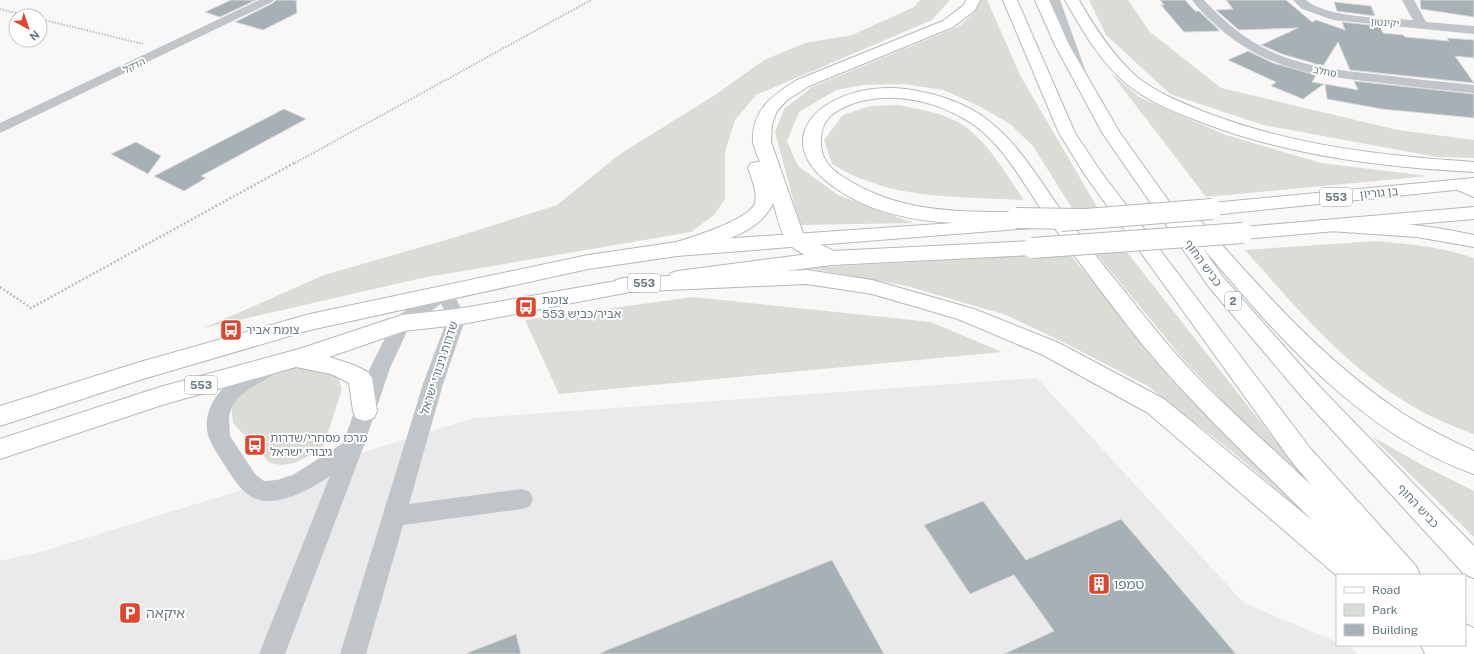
<svg xmlns="http://www.w3.org/2000/svg" width="1474" height="654" font-family="'Public Sans','Noto Sans Hebrew',sans-serif">
	<rect width="100%" height="100%" fill="#f9f8f6"/>
	<path fill="#e9eae9" d="M1037 378 1244 603 1337 642V645L1351 647 1357 654H0V561L44 551 474 418Z"/>
	<path fill="#d9ddd5" d="M920 0H950L932 20 756 95 735 120 725 152V199L714 215 691 232 422 278 204 328 324 275 456 237 557 205 620 154 715 95 764 60 805 43 852 35 914 7Z
		M981 0H987L1020 75 1097 207 1073 210 1033 146 1010 124 979 106 943 90 904 84 863 85 836 90 799 112 787 141 798 166 838 195 913 223 800 225 775 132 784 109 812 87 960 26 976 10Z
		M1089 0H1128L1150 32 1221 88 1398 130 1474 140V158L1437 157 1263 125 1170 94 1106 35Z
		M1111 73 1139 97 1226 135 1321 163 1428 176 1206 197Z
		M899 105C918 109 939 112 956 121 986 137 1005 173 1024 200 956 196 892 201 832 164L824 140 843 115 870 106Z
		M1376 241C1410 244 1442 247 1474 258V434C1374 401 1313 327 1245 250Z
		M1126 251 1312 487 1237 416 1184 360 1095 252Z
		M1069 253 1111 304 1347 550 1234 453 1148 386 1061 341 1006 315 907 286 807 268Z
		M693 297 931 322 1002 352 559 394 525 320Z
		M295 368C311 369 323 370 338 377L342 389 323 448 295 463 281 465 270 463 233 423 231 404 240 391 280 370Z
		M1371 436 1422 465 1474 491V537Z"/>
	<path fill="#a6b1b5" stroke="#dadad8" d="M231 0H256L220 17 205 12Z
		M276 0H296L297 13 263 30 235 22 273 3Z
		M1160 0H1185L1195 11H1199L1220 31 1184 32 1161 5H1164Z
		M1226 0H1286L1312 22 1316 20 1345 30 1342 22 1380 26 1383 33 1403 35 1405 37 1449 41 1447 38 1474 40V58L1455 56 1474 83 1350 70 1338 42 1323 66 1282 54 1261 45 1298 28 1239 30 1216 10 1233 9Z
		M1420 0H1474V17L1421 9Z
		M1334 2 1371 6 1375 16 1337 11Z
		M1248 51 1273 63 1316 75 1312 82 1324 84 1303 99 1271 86 1276 82 1228 60Z
		M1354 81 1474 94V118L1382 109 1327 99 1325 84 1358 90Z
		M284 109 306 119 201 176 206 178 184 191 154 176Z
		M136 142 161 156 148 174 111 154Z
		M983 501 1026 560 1121 519 1236 654H1004L1054 631 1014 575 970 594 924 525Z
		M832 560 884 654H600V653Z
		M516 634 521 654H467V653Z"/>
	<g fill="none" stroke-linecap="round" stroke-linejoin="round">
		<g stroke="#b3b9bc" stroke-width="2">
			<path id="major" d="M1474 178V188L1212 215 1205 213 1203 209 1205 205 1212 203Z
				M1474 207V219L1243 239 1236 237 1233 233 1236 229 1243 227Z
				M1025 218 1032 220 1035 224 1032 228 677 256 588 269 310 330 143 379 0 426V406L140 362 310 314 588 255 677 242Z
				M1032 241 1039 243 1042 248 1039 253 1032 255 832 265 678 285 671 283 668 278 671 273 678 271 832 251Z
				M644 276 651 278 654 283 651 288 457 325 404 331 329 357 354 365 368 372 372 378 377 411 374 418 365 421 356 418 353 411 349 383 331 374 296 367 162 405 0 459V439L160 387 299 349 402 315 457 309Z"/>
		</g>
		<g stroke="#b3b8bb" stroke-width="2">
			<path id="highway" d="M966 0H980L975 10 953 27 809 86 787 100 777 111 772 124 771 142 804 236C813 242 837 250 842 258L839 263C826 266 794 253 787 241 780 231 777 215 773 203 759 235 714 243 684 254L677 256 670 254 667 249 670 244C687 239 750 220 755 203 758 192 751 178 748 167L751 163 760 162C758 156 754 148 753 142 751 110 774 94 797 80L943 21 964 5Z
				M1003 0H1017L1075 133 1101 172 1310 448 1416 566 1420 575 1337 576 1148 413 1043 355 958 319 872 294 807 284 623 292 616 290 613 285 616 280 623 278 807 270 872 280 974 309 1059 343 1164 399 1313 521C1249 457 1182 396 1127 325 1099 289 1072 253 1046 216 1024 185 1006 148 974 125 935 98 876 86 834 113 823 121 820 134 821 146 822 161 833 171 845 178 898 212 955 212 1016 212L1023 214 1026 218 1023 222 1016 224C960 224 898 225 848 196 753 142 826 80 905 89 934 93 965 102 989 121 1018 144 1037 176 1058 206 1080 236 1103 265 1126 293 1151 325 1176 356 1204 384 1239 419 1276 452 1312 486L1292 462 1085 175 1059 133Z
				M1035 0H1049L1069 45 1120 133 1183 221 1185 219 1192 217 1199 219C1260 288 1322 359 1399 411 1423 427 1448 439 1474 451V474C1362 435 1276 335 1202 247L1223 277 1318 385 1474 546V578L1464 574 1302 397 1209 287 1103 134 1055 45Z
				M1065 0H1079C1095 28 1113 56 1137 77 1158 94 1185 104 1210 114 1295 146 1383 156 1474 162V172C1380 167 1289 156 1201 122 1175 112 1149 102 1128 85 1101 63 1082 30 1065 0Z
				M1461 179 1474 184V197L1455 189 1452 185 1455 181Z
				M1322 220C1374 220 1424 224 1474 235V247L1417 237 1315 230 1312 226 1315 222Z
				M1465 624 1474 628V654H1425L1421 645H1465Z"/>
		</g>
		<path stroke="#babec0" stroke-width="2" stroke-dasharray="1.5 1.5" stroke-linecap="butt" d="M0 9 27 16
			M40 19 143 44
			M295 163 591 0"/>
		<path stroke="#babec0" stroke-width="2.5" stroke-dasharray="2 2" stroke-linecap="butt" d="M0 287 31 308 296 162"/>
		<path fill="#bfc5c8" fill-rule="evenodd" d="M259 0H274L272 2 0 133V123Z
			M1048 0H1060L1086 72 1084 75H1074L1072 72Z
			M1192 0H1204C1258 58 1299 66 1374 74 1408 78 1441 82 1474 85V93C1441 90 1408 86 1374 82 1316 76 1266 69 1219 28 1210 20 1200 11 1192 0Z
			M1293 0H1306C1327 18 1385 18 1413 20L1402 0H1414L1426 22 1474 26V34L1333 20 1302 9Z
			M444 286 450 288 466 317 443 384 409 504 522 489 530 492 533 499 530 506 522 509 403 525 366 654H340L423 384 448 317 441 304 409 327 390 368 363 448 285 654H259L330 476C312 488 288 502 265 501 246 499 237 484 227 469 221 459 212 447 208 435 201 407 224 383 245 371 255 366 265 359 276 363L279 368 276 373 249 389 238 398 232 406 229 416 230 436 255 474 264 481 278 480 293 475 343 443 370 368 395 318 438 288Z"/>
		<use href="#major" fill="#fff" fill-rule="evenodd"/>
		<use href="#highway" fill="#fff" fill-rule="evenodd"/>
		<g stroke="#b3b9bc" stroke-width="22" stroke-linecap="butt">
			<path id="major-bridge" d="M1061 221 1212 209
				M1032 248 1243 233"/>
		</g>
		<g stroke="#b3b8bb" stroke-width="22" stroke-linecap="butt">
			<path id="highway-bridge" d="M1016 218 1082 219"/>
		</g>
		<use href="#major-bridge" stroke="#fff" stroke-width="20"/>
		<use href="#highway-bridge" stroke="#fff" stroke-width="20"/>
	</g>
	<defs>
		<g id="bus-square" transform="scale(1.15)"><rect x="-9" y="-9" width="18" height="18" rx="4" fill="#e0452f" stroke="#fff"/><path d="M-5-6H5V4H4V6H2V4H-2V6H-4V4H-5ZM-3.5-4V0h7V-4ZM-3.5 1.2v1.5H-2V1.2ZM2 1.2v1.5H3.5V1.2Z" fill="#fff"/></g>
		<g id="building-square" transform="scale(1.15)"><rect x="-9" y="-9" width="18" height="18" rx="4" fill="#e0452f" stroke="#fff"/><path d="M-4-6H4V6H1V3H-1V6H-4ZM-2.5-4.3h1.7v1.8h-1.7ZM.8-4.3h1.7v1.8H.8ZM-2.5-1h1.7V.8h-1.7ZM.8-1h1.7V.8H.8Z" fill="#fff"/></g>
		<g id="parking-square" transform="scale(1.15)"><rect x="-9" y="-9" width="18" height="18" rx="4" fill="#e0452f" stroke="#fff"/><path d="M-3.5-5.5H1a3.5 3.5 0 0 1 0 7H-1V5.5H-3.5ZM-1-3.4V-.6H.8a1.4 1.4 0 0 0 0-2.8Z" fill="#fff"/></g>
	</defs>
	<g fill-rule="evenodd">
		<use href="#bus-square" x="526" y="307"/>
		<use href="#bus-square" x="231" y="330"/>
		<use href="#bus-square" x="255" y="445"/>
		<use href="#building-square" x="1099" y="584"/>
		<use href="#parking-square" x="130" y="613"/>
	</g>
	<g text-anchor="middle" stroke-width="4" stroke-linejoin="round" paint-order="stroke">
		<g font-size="10" fill="#647780" stroke="#fff">
			<text transform="translate(1385 22) rotate(4)" y="4">יקינטון</text>
			<text transform="translate(134 65) rotate(-25)" y="4">הדקל</text>
			<text transform="translate(1325 71) rotate(11)" y="4">סחלב</text>
		</g>
		<g fill="#fff" stroke="#92a0a6" stroke-width="1">
			<rect x="1320" y="188" width="32" height="18" rx="3"/>
			<rect x="628" y="274" width="32" height="18" rx="3"/>
			<rect x="1225" y="292" width="16" height="18" rx="3"/>
			<rect x="185" y="376" width="32" height="18" rx="3"/>
		</g>
		<g font-size="11" font-weight="bold" fill="#647780">
			<text x="1336" y="201">553</text>
			<text x="644" y="287">553</text>
			<text x="1233" y="305">2</text>
			<text x="201" y="389">553</text>
		</g>
		<g font-size="12" fill="#647780" stroke="#fff">
			<text transform="translate(1379 193) rotate(-6)" y="4">בן גוריון</text>
			<text transform="translate(1203 263) rotate(54)" y="4">כביש החוף</text>
			<text transform="translate(439 368) rotate(-72)" y="4">שדרות גיבורי ישראל</text>
			<text transform="translate(1418 506) rotate(47)" y="4">כביש החוף</text>
		</g>
		<g font-size="12" fill="#647780" stroke="#fff" text-anchor="start">
			<text x="542" y="304">צומת<tspan x="542" dy="14">אביר/כביש 553</tspan></text>
			<text x="246" y="334">צומת אביר</text>
			<text x="270" y="442">מרכז מסחרי/שדרות<tspan x="270" dy="14">גיבורי ישראל</tspan></text>
		</g>
		<g font-size="14" fill="#647780" stroke="#fff" text-anchor="start">
			<text x="1114" y="589">טמפו</text>
			<text x="146" y="618">איקאה</text>
		</g>
	</g>
	<rect x="1336" y="574" width="130" height="72" fill="#ffffff" stroke="#c1c9cc"/>
	<rect x="1344" y="587" width="20" height="6" fill="#ffffff" stroke="#c1c9cc"/>
	<text x="1372" y="594" font-size="12" fill="#647780">Road</text>
	<rect x="1344" y="604" width="20" height="12" fill="#d9ddd5" stroke="#c1c9cc"/>
	<text x="1372" y="614" font-size="12" fill="#647780">Park</text>
	<rect x="1344" y="624" width="20" height="12" fill="#a6b1b5" stroke="#c1c9cc"/>
	<text x="1372" y="634" font-size="12" fill="#647780">Building</text>
	<g transform="translate(28 28) rotate(140)"><circle r="19" fill="#ffffff" stroke="#c1c9cc"/>
	<path d="M0-3L7 15L0 10L-7 15Z" fill="#e0452f"/>
	<text y="-6" font-size="11" font-weight="bold" text-anchor="middle" fill="#647780">N</text>
	</g>
</svg>
